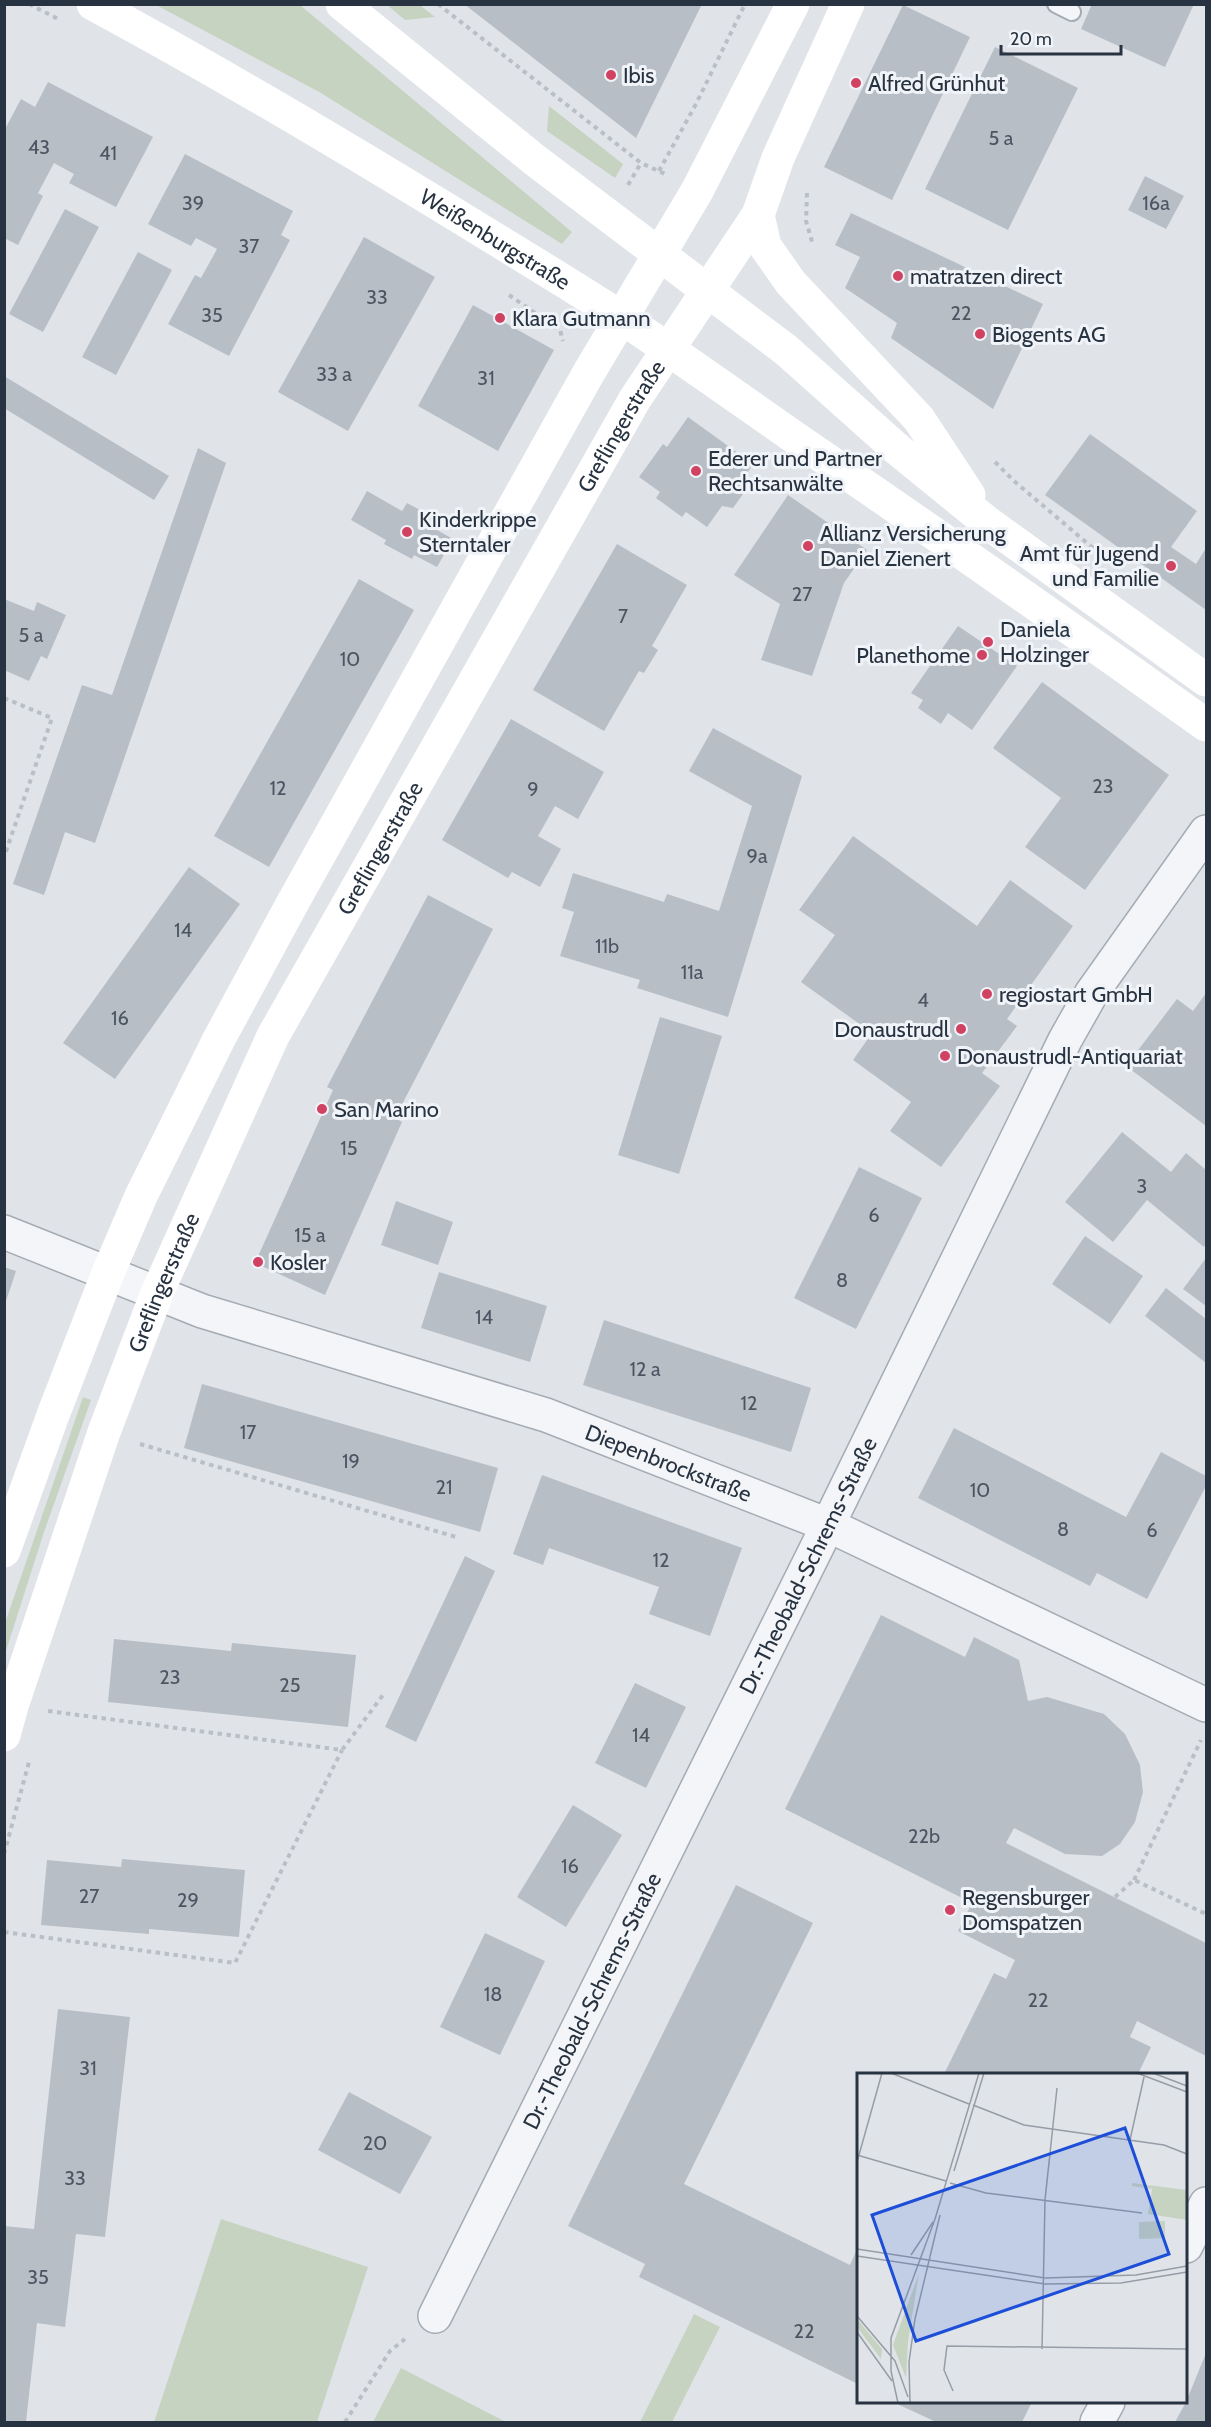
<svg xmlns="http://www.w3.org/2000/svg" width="1211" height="2427" font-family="Cabin,sans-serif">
	<rect width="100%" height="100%" fill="#e0e4e9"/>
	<path fill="#c7d3c1" d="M156 5H300L572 232 562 244 321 93Z
		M387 5H420L435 17 405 20Z
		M549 106 623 164 615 178 547 131Z
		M83 1397 91 1400 44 1532 5 1654V1623Z
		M221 2219 368 2267 317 2422H154Z
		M694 2314 720 2327 672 2422H640Z
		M401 2368 506 2422H373Z"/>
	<path fill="#b7bec6" d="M464 4H702L636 138Z
		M1092 4H1194L1165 67 1081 29Z
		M903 5 970 37 892 200 824 167Z
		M995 47 1078 88 1008 230 925 189Z
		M48 82 153 137 116 207 69 183 74 174 54 163 38 193 43 196 18 245 4 238V131L21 99 35 107Z
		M185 154 293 211 281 235 290 240 229 356 168 324 195 275 201 278 217 249 196 238 191 246 148 224Z
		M1145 176 1184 196 1166 229 1128 210Z
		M65 209 99 227 43 332 9 314Z
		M851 213 1043 304 993 409 891 338 897 323 845 288 860 257 835 245Z
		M364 237 435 277 348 431 278 392Z
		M138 252 172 270 116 375 82 357Z
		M473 305 554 350 498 451 418 406Z
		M4 376 169 476 154 500 4 408Z
		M688 417 753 464 740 484 743 494 733 508 722 506 707 527 686 512 682 517 656 498 660 492 639 477 663 444 667 447Z
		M1090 434 1197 511 1171 547 1196 564 1206 548V610L1045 495Z
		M198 448 226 463 95 843 65 832 44 895 13 884 82 685 112 695Z
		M367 491 402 511 407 503 435 518 430 526 453 539 437 567 414 555 412 559 384 544 386 540 351 520Z
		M788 495 867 550 844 583 812 676 761 660 780 604 734 575Z
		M617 544 687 585 652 646 658 650 644 673 639 671 604 731 533 690Z
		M359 579 414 610 269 867 214 836Z
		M4 599 34 611 37 602 66 615 47 659 41 656 29 681 4 670Z
		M958 626 1017 666 972 730 948 713 941 724 918 708 923 700 911 693Z
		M1042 682 1169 775 1085 890 1025 847 1061 798 993 748Z
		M511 719 604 772 578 819 555 806 538 836 561 849 540 887 512 872 508 878 442 840Z
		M713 728 802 776 728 1017 637 988 640 980 560 956 574 912 562 908 573 873 664 902 667 894 719 911 752 806 689 771Z
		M853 836 977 926 1010 880 1073 926 1007 1019 1017 1026 982 1073 1000 1086 941 1167 890 1131 911 1102 853 1060 872 1033 801 982 835 935 799 910Z
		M189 867 240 904 115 1079 63 1043Z
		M428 895 493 929 395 1118 402 1122 325 1295 255 1263 333 1090 327 1087Z
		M1206 993V1126L1126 1066 1177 999 1193 1011Z
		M660 1017 722 1036 679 1174 618 1155Z
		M1122 1132 1171 1172 1186 1153 1206 1170V1243L1204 1247 1147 1200 1113 1242 1065 1202Z
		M859 1167 922 1198 856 1329 794 1298Z
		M396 1201 453 1222 438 1265 381 1245Z
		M1085 1236 1143 1276 1110 1324 1052 1284Z
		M1206 1258V1306L1183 1289Z
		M4 1267 16 1271 5 1304H4Z
		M439 1272 547 1306 530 1362 421 1328Z
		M1166 1288 1206 1319V1363L1145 1316Z
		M604 1320 811 1388 791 1452 583 1385Z
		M202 1384 498 1468 480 1532 184 1448Z
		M954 1428 1126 1517 1161 1452 1206 1476V1486L1147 1599 1097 1573 1090 1586 918 1498Z
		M542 1475 742 1548 710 1636 649 1614 659 1587 549 1548 543 1565 513 1554Z
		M465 1556 495 1571 416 1742 385 1727Z
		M881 1615 965 1657 974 1637 1019 1660 1028 1701 1047 1697 1104 1714 1125 1734 1140 1765 1143 1792 1135 1822 1120 1844 1102 1856 1065 1854 1014 1828 1006 1843 1206 1943V2056L1137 2021 1130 2037 1151 2047 1138 2074H944L994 1973 1006 1979 1015 1960 958 1931 972 1903 785 1809Z
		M114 1639 231 1651 232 1643 356 1655 348 1727 108 1702Z
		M635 1683 686 1707 646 1788 595 1763Z
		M573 1805 622 1835 566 1927 517 1897Z
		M122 1859 245 1870 239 1937 149 1929V1934L41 1925 47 1860 121 1867Z
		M736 1885 813 1923 684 2184 850 2265 858 2247V2384L639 2277 645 2264 568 2226Z
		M485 1933 545 1961 500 2055 440 2027Z
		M58 2009 130 2017 105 2237 76 2234 65 2327 37 2323 26 2422H4V2226L34 2229Z
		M349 2092 432 2137 400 2194 318 2150Z
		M1206 2353V2422H1175L1186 2402Z
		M893 2402H1032L1022 2422H936Z"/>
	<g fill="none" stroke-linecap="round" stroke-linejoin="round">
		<g stroke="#a5abb3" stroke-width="20">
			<path id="lane" d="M1056 4 1072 12"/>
		</g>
		<g stroke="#a5abb3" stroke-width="36">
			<g id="street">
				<path id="s1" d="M4 1232 202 1311 546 1415 828 1525 1206 1705"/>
				<path d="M1186 2246 1206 2204"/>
				<path id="s2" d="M435 2316 828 1525 1065 1040 1091 994 1206 832"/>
				<path d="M1097 2422 1108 2402"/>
			</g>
		</g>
		<path stroke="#babfc5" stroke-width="4" stroke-dasharray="4.5 4.5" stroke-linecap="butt" d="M29 4 60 20
			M438 4 641 163 665 174
			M659 171 696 104 745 4
			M628 185 641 163
			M807 193 806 221 813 245
			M509 295 560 330 563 341
			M995 462 1014 481 1100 554
			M4 698 52 718 4 857
			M140 1444 456 1537
			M48 1711 342 1750 383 1695
			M4 1854 29 1762
			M1134 1880 1201 1740
			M1115 1897 1134 1880 1206 1914
			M4 1932 235 1963 342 1750
			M345 2422 390 2351 405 2339"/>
		<use href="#lane" stroke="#f3f5f8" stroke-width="16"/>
		<use href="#street" stroke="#f3f5f8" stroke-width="33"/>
		<g stroke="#fff" stroke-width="33">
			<path id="s3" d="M93 4C256 92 413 188 570 285 646 332 718 384 791 435 930 530 1069 627 1206 725"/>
			<path d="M342 4 536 161 786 350 897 449 988 523 1206 680"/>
			<path d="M758 215 765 246 791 283 919 419 969 495"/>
			<path d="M4 1551 53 1415 108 1273 141 1196 219 1039 292 904 588 374 697 191 793 4"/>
			<path id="s4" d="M4 1735 12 1706 104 1432 157 1293 273 1036 635 399 758 215 778 158 848 4"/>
		</g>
	</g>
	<g fill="#d14262" stroke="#f0f3f7" stroke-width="2">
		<circle cx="611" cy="75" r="6"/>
		<circle cx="856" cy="83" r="6"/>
		<circle cx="898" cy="276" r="6"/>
		<circle cx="500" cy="318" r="6"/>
		<circle cx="980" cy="334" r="6"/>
		<circle cx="696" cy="471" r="6"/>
		<circle cx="407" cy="532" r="6"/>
		<circle cx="808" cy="546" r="6"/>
		<circle cx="1171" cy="566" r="6"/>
		<circle cx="988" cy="642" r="6"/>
		<circle cx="982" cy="655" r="6"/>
		<circle cx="987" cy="994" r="6"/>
		<circle cx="961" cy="1029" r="6"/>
		<circle cx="945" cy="1056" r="6"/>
		<circle cx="322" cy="1109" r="6"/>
		<circle cx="258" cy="1262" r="6"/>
		<circle cx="950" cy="1910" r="6"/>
	</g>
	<g text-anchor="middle" stroke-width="6" stroke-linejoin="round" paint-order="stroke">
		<g font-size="20" fill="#4c5662">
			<text x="1001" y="145">5 a</text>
			<text x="39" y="154">43</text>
			<text x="108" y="160">41</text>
			<text x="193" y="210">39</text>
			<text x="1156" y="210">16a</text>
			<text x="249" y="253">37</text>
			<text x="377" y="304">33</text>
			<text x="961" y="320">22</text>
			<text x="212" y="322">35</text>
			<text x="334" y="381">33 a</text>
			<text x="486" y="385">31</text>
			<text x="802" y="601">27</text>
			<text x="623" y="623">7</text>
			<text x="31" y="642">5 a</text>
			<text x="350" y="666">10</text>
			<text x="1103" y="793">23</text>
			<text x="278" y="795">12</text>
			<text x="533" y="796">9</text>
			<text x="757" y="863">9a</text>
			<text x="183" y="937">14</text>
			<text x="607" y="953">11b</text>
			<text x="692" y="979">11a</text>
			<text x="923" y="1007">4</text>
			<text x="120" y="1025">16</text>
			<text x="349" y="1155">15</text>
			<text x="1142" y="1193">3</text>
			<text x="874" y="1222">6</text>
			<text x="310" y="1242">15 a</text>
			<text x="842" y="1287">8</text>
			<text x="484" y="1324">14</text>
			<text x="645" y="1376">12 a</text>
			<text x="749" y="1410">12</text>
			<text x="248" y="1439">17</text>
			<text x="351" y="1468">19</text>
			<text x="444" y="1494">21</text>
			<text x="980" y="1497">10</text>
			<text x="1063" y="1536">8</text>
			<text x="1152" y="1537">6</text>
			<text x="661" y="1567">12</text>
			<text x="170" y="1684">23</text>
			<text x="290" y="1692">25</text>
			<text x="641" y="1742">14</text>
			<text x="924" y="1843">22b</text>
			<text x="570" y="1873">16</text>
			<text x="89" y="1903">27</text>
			<text x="188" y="1907">29</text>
			<text x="493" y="2001">18</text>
			<text x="1038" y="2007">22</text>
			<text x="88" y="2075">31</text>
			<text x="375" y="2150">20</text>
			<text x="75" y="2185">33</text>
			<text x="38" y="2284">35</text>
			<text x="804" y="2338">22</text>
		</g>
		<g font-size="22" fill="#283341" stroke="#f0f3f7" text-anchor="start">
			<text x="623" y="83">Ibis</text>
			<text x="868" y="91">Alfred Grünhut</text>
			<text x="910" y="284">matratzen direct</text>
			<text x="512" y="326">Klara Gutmann</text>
			<text x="992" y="342">Biogents AG</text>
			<text x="708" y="466">Ederer und Partner<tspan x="708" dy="25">Rechtsanwälte</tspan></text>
			<text x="419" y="527">Kinderkrippe<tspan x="419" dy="25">Sterntaler</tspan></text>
			<text x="820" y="541">Allianz Versicherung<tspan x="820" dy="25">Daniel Zienert</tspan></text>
			<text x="1159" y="561" text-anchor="end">Amt für Jugend<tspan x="1159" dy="25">und Familie</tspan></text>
			<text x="1000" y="637">Daniela<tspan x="1000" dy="25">Holzinger</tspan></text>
			<text x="970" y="663" text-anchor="end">Planethome</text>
			<text x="999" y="1002">regiostart GmbH</text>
			<text x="949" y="1037" text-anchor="end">Donaustrudl</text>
			<text x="957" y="1064">Donaustrudl-Antiquariat</text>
			<text x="334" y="1117">San Marino</text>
			<text x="270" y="1270">Kosler</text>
			<text x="962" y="1905">Regensburger<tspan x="962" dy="25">Domspatzen</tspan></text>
		</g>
		<g font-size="22" fill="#283341" stroke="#f0f3f7">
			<text dy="8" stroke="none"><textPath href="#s3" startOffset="466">Weißenburgstraße</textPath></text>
			<text dy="8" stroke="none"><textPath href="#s4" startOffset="1452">Greflingerstraße</textPath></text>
			<text dy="8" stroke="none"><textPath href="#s4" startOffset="966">Greflingerstraße</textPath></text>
			<text dy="8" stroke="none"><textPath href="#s4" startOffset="480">Greflingerstraße</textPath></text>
			<text dy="8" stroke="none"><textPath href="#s1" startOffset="704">Diepenbrockstraße</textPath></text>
			<text dy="8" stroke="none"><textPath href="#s2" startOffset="838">Dr.-Theobald-Schrems-Straße</textPath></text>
			<text dy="8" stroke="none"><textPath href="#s2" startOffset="352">Dr.-Theobald-Schrems-Straße</textPath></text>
		</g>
	</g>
	<g transform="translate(857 2073)">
		<rect width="330" height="330" fill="#e0e4e9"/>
		<path d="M275 110 330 117V147L291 141 295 116 275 113ZM308 148V165L282 166V149ZM62 200 51 269 49 305 36 272ZM0 246 25 276 24 286 0 254Z" fill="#c7d3c1"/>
		<path fill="none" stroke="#969da6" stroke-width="1.5" d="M34 0 112 31M280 0 330 19M296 0 330 13M116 32 167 52 307 72 330 81M273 67 287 4M0 82 89 108M0 89 25 0M97 98 127 0M93 110 129 120 285 140M0 176 188 205 279 202 330 193M54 182 76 149M0 183 188 211 264 210 330 199M0 243 38 288 51 324M0 259 35 308M185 276 188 127 200 15M96 318 87 297 90 273 329 276M41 330 34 298V265L78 146 122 0M53 330 52 289 58 246 83 142"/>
		<path fill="#1d4ed8" fill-opacity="0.15" stroke="#1d4ed8" stroke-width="3" d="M268 55 312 181 59 268 15 142Z"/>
		<rect width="330" height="330" fill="none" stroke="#283341" stroke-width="3"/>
	</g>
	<rect width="1211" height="2427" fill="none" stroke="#283341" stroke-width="12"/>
	<path d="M1001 45v9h120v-9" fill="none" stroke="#283341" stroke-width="3"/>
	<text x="1010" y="45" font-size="18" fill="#283341" stroke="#f0f3f7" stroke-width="4.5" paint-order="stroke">20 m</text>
</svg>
